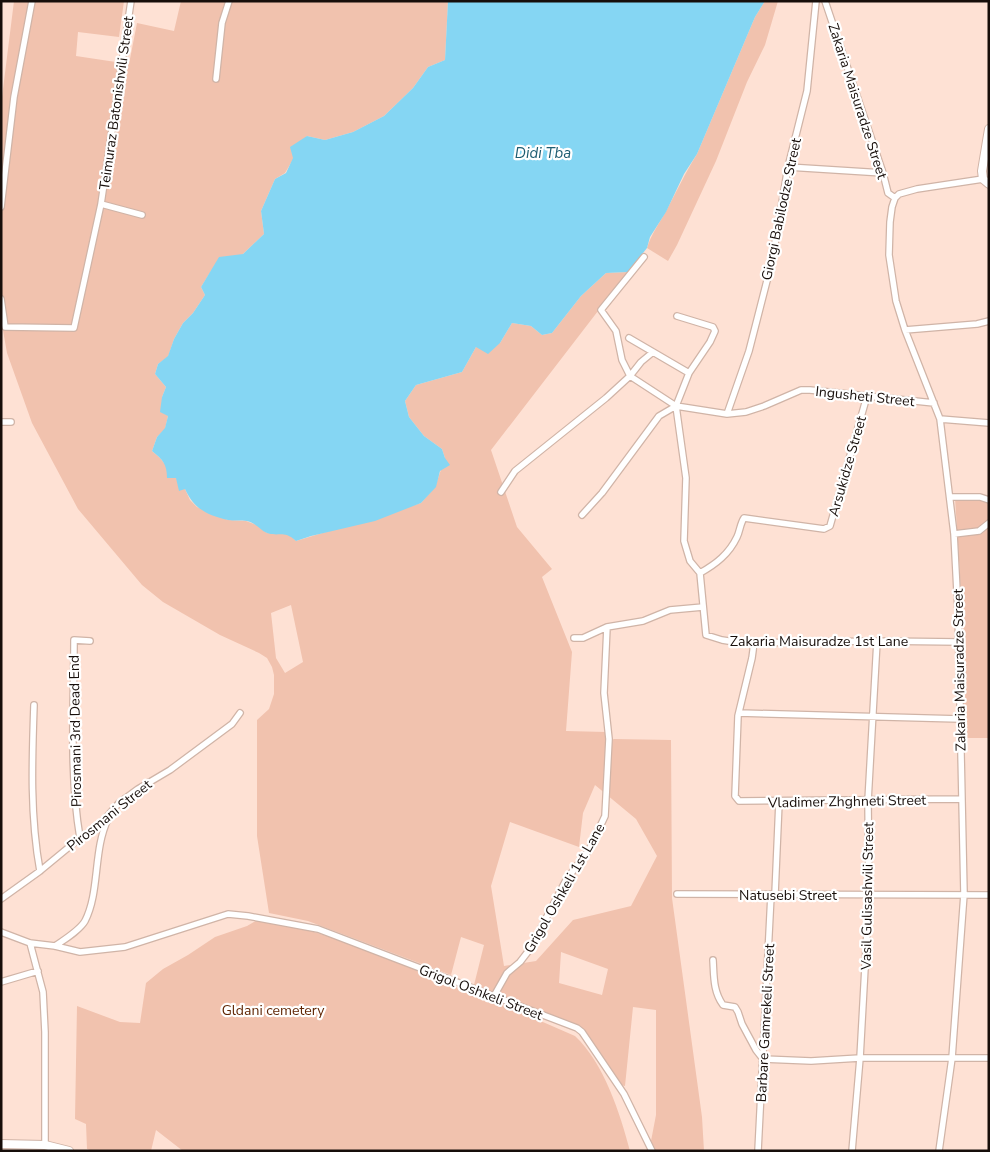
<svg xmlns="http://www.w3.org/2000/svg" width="990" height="1152" font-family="'Nunito Sans',sans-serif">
	<rect width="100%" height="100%" fill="#fee1d4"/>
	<path fill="#f1c2ae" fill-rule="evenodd" d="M14 1H124L119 37 78 32 76 56 129 64 137 23 174 31 181 1H225L220 19 226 21 232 1H448L445 60 428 67 413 88 384 116 353 132 325 140 307 136 285 173 275 179 261 211 264 234 243 254 211 271 201 287 205 295 193 313 183 323 174 339 168 357 158 364 155 374 166 387 162 397 168 416 165 429 157 437 152 451 160 458 185 489 190 500 197 507 228 520 246 521 257 525 267 533 289 534 296 541 421 503 435 487 445 458 442 449 424 436 409 417 405 401 416 385 462 372 476 347 500 343 512 323 531 326 542 335 552 333 581 296 606 273 628 272 491 450 517 527 552 569 542 577 572 652 566 731 606 732V742L614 739 671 740 672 898 702 1117 704 1151H655L651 1141 656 1115V1010L633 1007 625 1086 620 1085 584 1031 567 1022 474 985 484 945 461 937 451 975 308 921 269 913 257 836V720L269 709 274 694V675L272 667 267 658 259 653 220 635 163 602 142 585 78 509 32 423 7 353 1 319V105ZM291 605 303 662 285 673 276 658 271 613ZM595 785 636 819 657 856 631 906 573 920 536 961 504 966 491 886 510 822 579 847 583 813ZM561 952 608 969 602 995 559 983Z
		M765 1H778L765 45 747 82 716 161 677 245 668 261 647 248C651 235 658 225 665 213 676 193 685 173 697 154L755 17Z
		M955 498 989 499V738H964L960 575Z
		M259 919 311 931 348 943 474 992 575 1036C604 1063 620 1113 630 1151H183L156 1130 151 1151H92L87 1149 86 1124 75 1119 77 1006 120 1022 140 1023 146 983 163 969 188 955 215 937 247 926Z"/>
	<path fill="#85d6f3" d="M448 1H765L755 17 697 154 684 174 666 212 650 237 647 248 628 272 606 273 581 296 552 333 542 335 531 326 512 323 500 343 488 354 476 347 462 372 416 385 405 401 409 417 424 436 442 449 445 458 450 465 440 471 436 487 421 503 375 521 311 536 296 541C284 530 279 537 267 533 260 530 256 523 247 521 241 520 234 521 228 520 207 515 194 509 185 489L179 491 176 478H167C167 464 163 460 152 451L157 437 165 428 168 416 160 412 162 397 166 387 155 374 158 364 168 356 174 339 183 323 193 313 205 295 201 287 219 257 243 254 264 234 261 211 275 179 286 173 293 158 290 147 307 136 325 140 353 132 384 116 413 88 428 67 445 60Z"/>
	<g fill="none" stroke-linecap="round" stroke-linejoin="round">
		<g stroke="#d0b4a7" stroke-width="8">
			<path id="minor" d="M131 1 101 204 142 215
				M825 1 883 173 888 193 895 198
				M216 79 222 23 229 1
				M788 167 883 173
				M1 207 14 97 32 1
				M644 257 601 310 616 331 622 360 630 376 676 406 727 414 746 412 764 406 801 390H810L934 403
				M1 299 5 327 74 328 101 204
				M677 316 713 327 715 331 710 342 689 373 676 406 686 478 684 541 690 561 700 573 706 635 722 640 741 643 877 641 960 642
				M905 330 977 324 989 321
				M629 338 689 373
				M727 414 749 351 772 261 788 167 807 91 816 1
				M940 419 989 423
				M1 422H11
				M501 492 515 471 606 398 630 376 641 362 653 352
				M950 497H980L989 500
				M582 515 602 493 659 416 676 406
				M954 534 979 531 989 523
				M700 573C716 564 729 554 737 537 740 531 740 524 744 518L824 529 830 526 867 396
				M574 638H583L607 627 643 621 670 610 703 607
				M754 643 752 658 738 716 735 796 739 801 962 799
				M34 705C32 761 30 816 40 871
				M739 713 960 719
				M80 838C69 773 74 706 74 640L90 641
				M677 894 989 895
				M775 894 779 802
				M1 899 40 871 80 838 95 830 119 803 138 789 170 770 232 724 240 713
				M1 932 30 943 55 946 80 952 125 947 228 914 248 916 318 929 577 1028 582 1032 624 1094 652 1151
				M30 943 43 992 45 1032V1145
				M55 946C65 939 79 931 85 921 100 892 93 850 108 819
				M713 960C714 976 713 991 723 1005L735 1007 738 1012 742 1024 756 1050 763 1059
				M1 982 38 971
				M494 996 507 973 520 962 530 949 566 880 589 850 605 816 609 739 604 693 607 627
				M763 1059 811 1061 860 1058H989
				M758 1151 771 895
				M852 1151 860 1058 869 895 868 801 877 641
				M939 1151 952 1058 964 894 958 611 954 534 940 419 905 330 896 301 889 255 890 222 892 207 895 198 899 194 917 189 983 179"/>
		</g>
		<g stroke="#d0b4a7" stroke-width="10">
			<path id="major" d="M989 129 982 171 983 179 989 184
				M1 1144 45 1145 69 1151"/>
		</g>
		<use href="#minor" stroke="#fff" stroke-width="5.5"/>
		<use href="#major" stroke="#fff" stroke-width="8"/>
	</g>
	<g text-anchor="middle" stroke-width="4.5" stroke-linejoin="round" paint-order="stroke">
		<g font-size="14" fill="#170e0a" stroke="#fff">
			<text transform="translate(858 101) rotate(72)" y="5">Zakaria Maisuradze Street</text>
			<text transform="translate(116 103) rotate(-82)" y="5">Teimuraz Batonishvili Street</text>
			<text transform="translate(781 209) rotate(-78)" y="5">Giorgi Babilodze Street</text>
			<text transform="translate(865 396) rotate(6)" y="5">Ingusheti Street</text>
			<text transform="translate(847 466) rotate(-74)" y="5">Arsukidze Street</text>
			<text x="819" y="646">Zakaria Maisuradze 1st Lane</text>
			<text transform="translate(959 670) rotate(-91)" y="5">Zakaria Maisuradze Street</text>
			<text transform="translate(75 731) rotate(-91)" y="5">Pirosmani 3rd Dead End</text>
			<text transform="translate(847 801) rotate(-1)" y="5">Vladimer Zhghneti Street</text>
			<text transform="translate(109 815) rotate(-39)" y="5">Pirosmani Street</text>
			<text transform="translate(564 888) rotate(-60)" y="5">Grigol Oshkeli 1st Lane</text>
			<text x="788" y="900">Natusebi Street</text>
			<text transform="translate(867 896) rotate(-89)" y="5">Vasil Gulisashvili Street</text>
			<text transform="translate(481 992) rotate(21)" y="5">Grigol Oshkeli Street</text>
			<text transform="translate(765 1023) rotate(-87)" y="5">Barbare Gamrekeli Street</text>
		</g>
		<g font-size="14" fill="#602604" stroke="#fff">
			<text x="273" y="1015">Gldani cemetery</text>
		</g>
		<g font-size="15" font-style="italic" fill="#1d5d72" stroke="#fff">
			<text x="543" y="158">Didi Tba</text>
		</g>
	</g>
	<rect width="990" height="1152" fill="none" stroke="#170e0a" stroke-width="5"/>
</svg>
